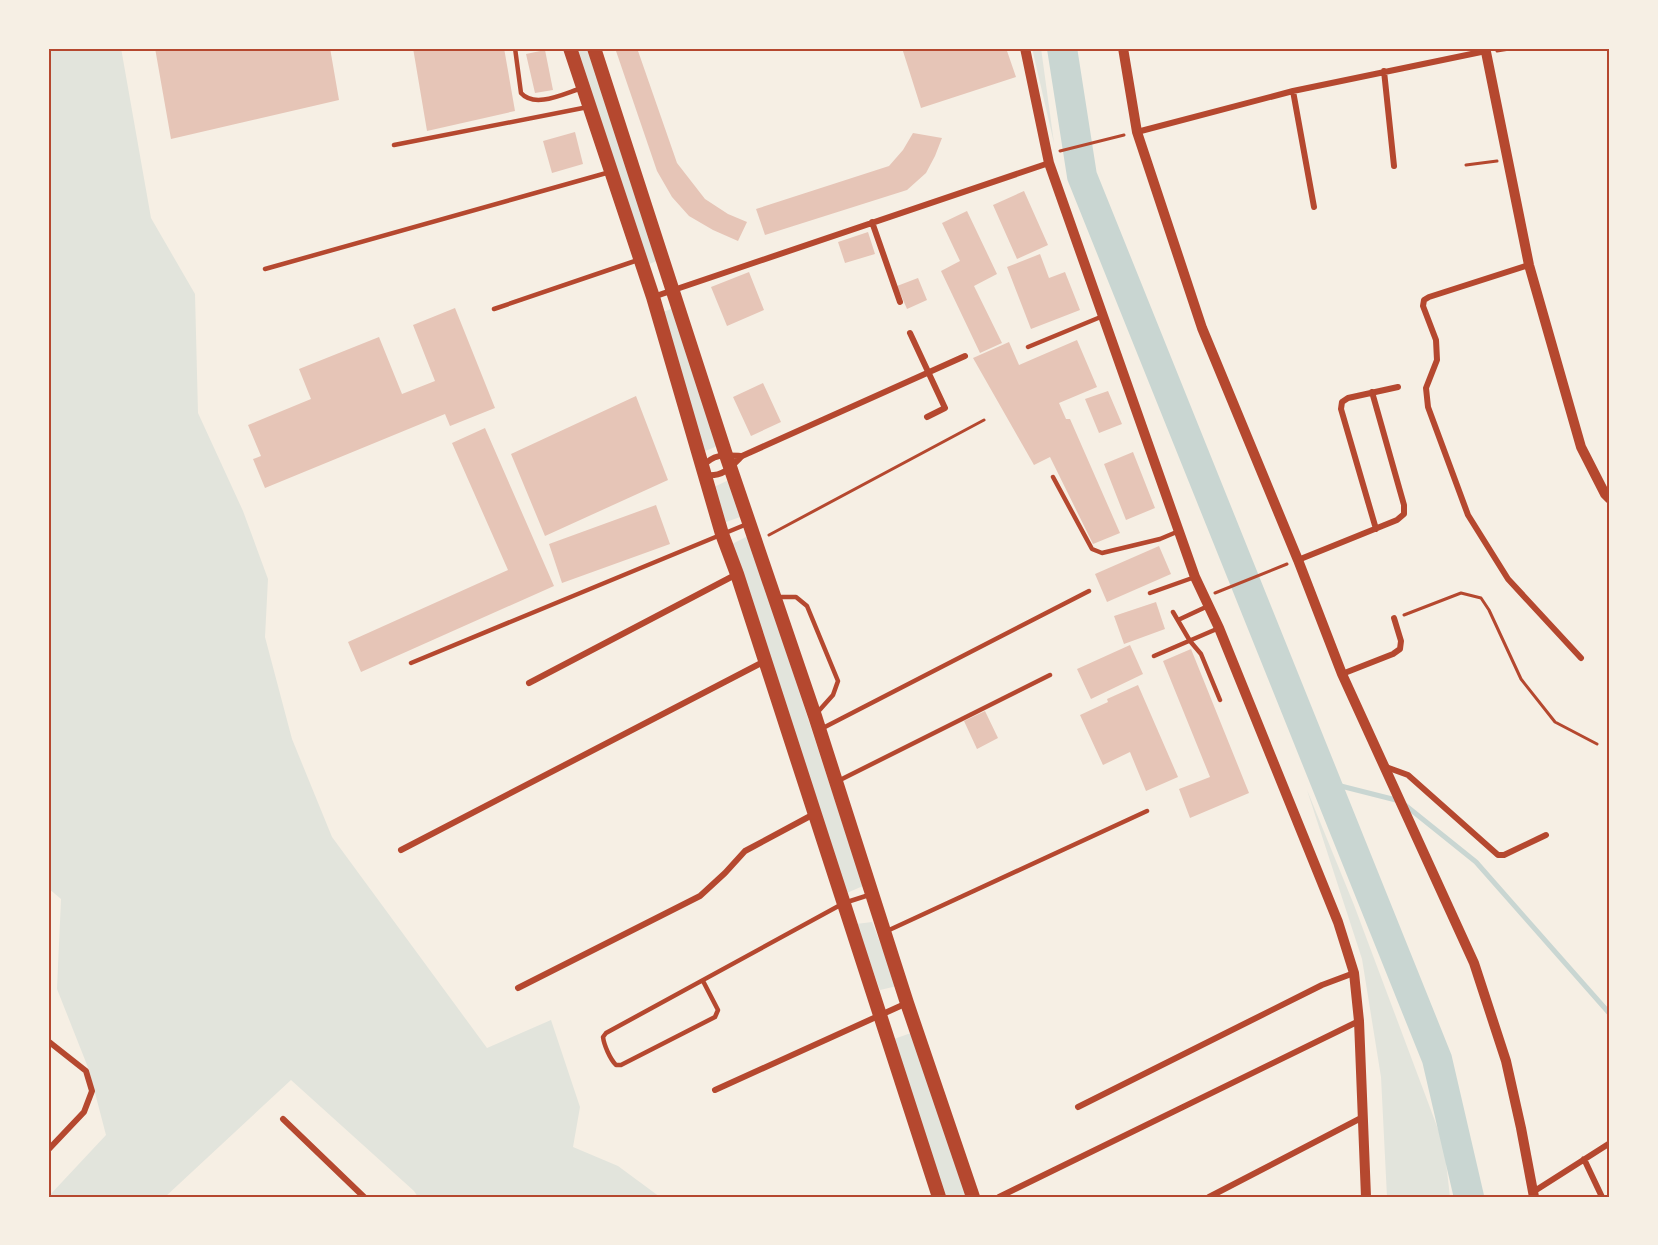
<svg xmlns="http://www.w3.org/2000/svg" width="1658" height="1245" font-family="Karla,sans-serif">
	<rect width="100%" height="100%" fill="#f6efe4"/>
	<path fill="#e2e4dc" d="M48 48H121L151 218 195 294 198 413 243 511 268 579 265 637 292 739 332 837 487 1048 551 1020 580 1107 573 1147 618 1166 660 1197H418L414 1191 291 1080 165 1197H48L106 1135 89 1070 57 989 61 899 48 888Z
		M575 48H591L659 260 647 265Z
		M1032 48H1041L1054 143Z
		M673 308 720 445 705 451 661 313Z
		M731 479 743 516 726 522 714 487Z
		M748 536 863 886 842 895 732 544Z
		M1307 790 1354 905 1444 1145 1450 1197H1387L1381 1077 1362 959Z
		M872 922 897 986 880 990 856 924Z
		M911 1033 969 1197H943L894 1039Z"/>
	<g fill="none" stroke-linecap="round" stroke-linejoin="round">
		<path stroke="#c9d6d2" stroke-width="5" d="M1325 782 1400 801 1476 862 1610 1014"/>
		<path stroke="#c9d6d2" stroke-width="30" d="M1062 48 1082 176 1437 1059 1469 1197"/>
	</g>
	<path fill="#e6c5b7" d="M155 48H330L339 100 171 139Z
		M413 48H504L515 111 427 131Z
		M615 48H637L677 163 705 199 728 214 747 222 738 241 713 230 689 216 672 197 657 171Z
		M902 48H1006L1016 77 921 108Z
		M545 50 553 90 535 93 526 54Z
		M575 132 583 164 552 173 543 141Z
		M913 133 942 138 935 156 926 173 907 190 765 235 756 209 889 166 903 150Z
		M1024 191 1048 245 1017 259 993 205Z
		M967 211 997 274 974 286 1002 343 980 353 941 271 960 261 942 223Z
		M868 232 875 254 845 263 838 242Z
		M1040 254 1049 278 1065 272 1080 310 1031 329 1007 267Z
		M749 272 764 310 727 326 711 287Z
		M918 278 927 300 907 309 897 286Z
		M455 308 495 408 450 426 445 414 265 488 253 459 261 456 248 425 311 399 299 369 379 337 402 394 435 381 413 325Z
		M1077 340 1097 387 1059 403 1066 419H1070L1120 533 1093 544 1050 457 1034 465 973 358 1009 342 1019 365Z
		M763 383 781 422 751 436 733 397Z
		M1108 391 1122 424 1099 433 1085 399Z
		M636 396 668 480 545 536 511 454Z
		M485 428 554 586 361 672 348 642 508 570 452 443Z
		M1133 452 1155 508 1126 520 1104 464Z
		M656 505 670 544 562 583 549 544Z
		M1159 546 1171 574 1107 602 1095 574Z
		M1156 602 1165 629 1124 644 1114 616Z
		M1130 645 1143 674 1091 699 1077 669Z
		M1191 649 1249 793 1190 818 1179 789 1210 777 1163 661Z
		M1138 685 1178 777 1146 791 1130 752 1103 765 1080 715 1108 702 1107 699Z
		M985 711 998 738 977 749 964 721Z"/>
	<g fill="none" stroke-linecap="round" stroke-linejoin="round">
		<path stroke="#b5482f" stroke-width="3" d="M1497 51 1516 48
			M1060 151 1124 135
			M1466 165 1497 161
			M769 535 984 420
			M1215 593 1287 564
			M1404 615 1461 593 1481 598 1489 610 1521 679 1555 722 1597 744"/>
		<path stroke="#b5482f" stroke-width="4.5" d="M515 48 521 93C535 109 565 93 582 88
			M394 145 588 107
			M265 269 610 172
			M494 309 638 260
			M1028 347 1103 316
			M1053 477 1092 549 1102 553 1160 539 1179 531
			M1150 593 1195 577
			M775 597H796L807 606 838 681 833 695 816 714
			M1173 612 1190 641 1201 654 1220 700
			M1178 620 1208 606
			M1154 656 1219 628
			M411 663 747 524
			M821 729 1089 591
			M838 781 1050 675
			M887 931 1147 811
			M703 981 718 1010 715 1017 621 1065H616C610 1059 604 1045 603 1037L606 1033 844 903 869 895"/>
		<path stroke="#b5482f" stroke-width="6" d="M1384 71 1394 166
			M1293 91 1314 207
			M1137 132 1293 91 1486 51
			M872 222 900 302
			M1529 265 1429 297 1424 300 1423 306 1436 340 1437 360 1426 388 1428 407 1468 515 1508 579 1581 658
			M653 297 1049 163
			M910 333 945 408 927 417
			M702 467C714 453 726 455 742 456
			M706 475C723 477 731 467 742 456L965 356
			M1376 529 1341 409 1342 402 1348 398 1398 387
			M1298 560 1397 520 1404 514V505L1372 392
			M1342 674 1393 654 1400 649 1401 641 1394 618
			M529 683 737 574
			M1386 767 1408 775 1498 855H1504L1546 835
			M401 850 765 661
			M518 988 700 896 725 873 745 851 814 814
			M48 1041 86 1071 92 1091 84 1112 48 1150
			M715 1090 907 1003
			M1078 1107 1322 985 1354 973
			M283 1119 364 1197
			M1584 1159 1602 1197
			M1533 1192 1610 1143
			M999 1197 1359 1021
			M1209 1197 1363 1117"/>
		<path stroke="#b5482f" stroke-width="10" d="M1025 48 1049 163 1195 577 1219 628 1338 922 1354 973 1359 1021 1366 1197
			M1123 48 1137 132 1202 328 1298 560 1342 674 1474 963 1506 1061 1521 1128 1534 1197
			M1486 52 1529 265 1581 447 1605 494 1610 499"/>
		<path stroke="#b5482f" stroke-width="14" d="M570 48 653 297 722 534 737 574 939 1197
			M594 48 726 455 815 716 907 1003 973 1197"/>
	</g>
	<rect width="1658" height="1245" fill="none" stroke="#f6efe4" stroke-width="99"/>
	<rect x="50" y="50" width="1558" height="1146" fill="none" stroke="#b5482f" stroke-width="2"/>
</svg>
